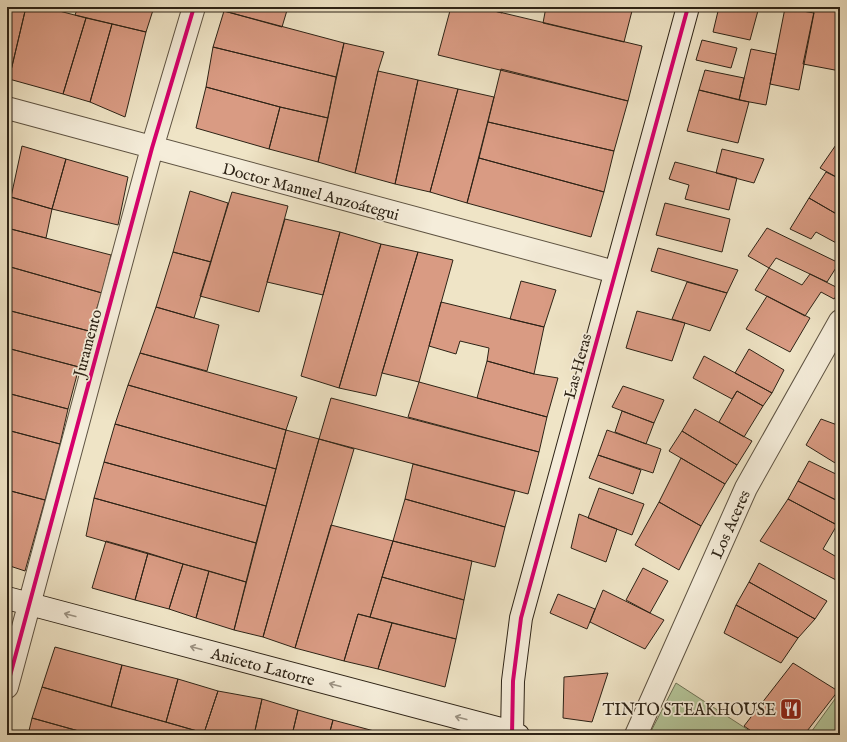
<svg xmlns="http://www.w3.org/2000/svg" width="847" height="742" font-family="'IM FELL English',serif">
	<rect width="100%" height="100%" fill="#efe4c6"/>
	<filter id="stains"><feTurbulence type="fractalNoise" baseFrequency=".005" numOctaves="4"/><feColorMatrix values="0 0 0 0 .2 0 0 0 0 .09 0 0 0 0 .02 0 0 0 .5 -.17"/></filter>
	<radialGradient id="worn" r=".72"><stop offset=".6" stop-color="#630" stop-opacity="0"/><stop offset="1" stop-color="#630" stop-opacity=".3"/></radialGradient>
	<path fill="#b4c599" stroke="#707458" d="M676 683 756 735H649Z
		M840 692V735H809Z"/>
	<path fill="#d99b83" stroke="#2d2316" d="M7 7H26L9 79H7Z
		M26 7H44L86 18 63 94 9 79Z
		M78 7H154L146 32 75 15Z
		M225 7H288L282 27 224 11Z
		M451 7H478L642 46 628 101 438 55Z
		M478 7H504L502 13Z
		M546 7H633L624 42 543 23Z
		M719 7H759L750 40 713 32Z
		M815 7H824L840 10V71L803 64Z
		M785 8 814 13 799 90 770 84Z
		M224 11 344 43 336 77 213 47Z
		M86 18 112 24 90 102 63 94Z
		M112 24 146 32 125 117 90 102Z
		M702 40 737 48 731 68 696 60Z
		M344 43 384 52 378 71 355 173 318 162Z
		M213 47 336 77 328 118 280 107 206 87Z
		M751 49 776 54 766 105 739 100Z
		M501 69 628 101 614 151 488 122Z
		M705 70 744 78 739 100 699 90Z
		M378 71 418 80 395 184 355 173Z
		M418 80 458 89 430 192 395 184Z
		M206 87 280 107 269 149 196 128Z
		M458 89 494 97 467 203 430 192Z
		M699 90 749 102 738 143 687 131Z
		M280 107 328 118 318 162 269 149Z
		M488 122 614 151 604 192 479 158Z
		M840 139V179L820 168Z
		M22 146 66 159 52 209 11 197Z
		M722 149 764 159 754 183 716 173Z
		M479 158 604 192 591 237 467 203Z
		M66 159 128 177 118 225 52 209Z
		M675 162 737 178 729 210 685 199 689 185 669 179Z
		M826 172 840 179V216L809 198Z
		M190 191 228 203 211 262 173 252Z
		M232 192 288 206 259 312 200 296Z
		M7 196 52 209 46 238 7 228Z
		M809 198 840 216V245L816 232 811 239 790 229Z
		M665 203 730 219 722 252 656 235Z
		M285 219 340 232 323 295 267 282Z
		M7 228 111 255 102 293 7 266Z
		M767 228 839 263 827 282 776 258 769 268 748 256Z
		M340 232 381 244 339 388 301 376Z
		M381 244 418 252 382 373 376 396 339 388Z
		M658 248 738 270 727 293 651 271Z
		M173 252 211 262 194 318 156 307Z
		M418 252 453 260 419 382 382 373Z
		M7 266 102 293 89 331 7 310Z
		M769 268 802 285 810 274 840 289V291L834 299 821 292 805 316 755 290Z
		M521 281 556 290 544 327 510 319Z
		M687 282 727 293 710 331 672 319Z
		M767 296 810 318 790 352 746 329Z
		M441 302 544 327 534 374 487 361 489 348 460 341 456 354 429 346Z
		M156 307 219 325 207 371 140 353Z
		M7 310 89 331 79 367 7 348Z
		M637 311 685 323 672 361 626 348Z
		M7 348 79 367 68 409 7 393Z
		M749 349 784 370 772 393 735 373Z
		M140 353 297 397 286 430 128 385Z
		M704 356 772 393 763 406 737 391 732 399 693 378Z
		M487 361 534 374 558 378 547 417 477 398Z
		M419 382 547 417 539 452 408 417Z
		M128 385 286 430 276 469 115 424Z
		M623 386 664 400 654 423 612 407Z
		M737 391 763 406 744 437 719 422Z
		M7 393 68 409 60 444 7 430Z
		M331 398 539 452 528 494 319 439Z
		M695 409 752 441 737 465 682 431Z
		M622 411 654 423 646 444 615 432Z
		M840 417V426L836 424Z
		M821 419 840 426V466L806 445Z
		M115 424 276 469 266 506 104 462Z
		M7 430 60 444 45 500 7 490Z
		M286 430 319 439 263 637 234 630Z
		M607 430 661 449 653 473 598 455Z
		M682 431 737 465 725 484 669 451Z
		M319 439 354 449 295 648 263 637Z
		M598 455 641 470 633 494 589 478Z
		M681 458 725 484 701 526 659 502Z
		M809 461 840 476V502L798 481Z
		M104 462 266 506 256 543 94 498Z
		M413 464 515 491 505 527 405 499Z
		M798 481 840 502V521L837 525 788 499Z
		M599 488 644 504 632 535 588 518Z
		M7 490 45 500 25 571 7 565Z
		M94 498 256 543 246 582 86 536Z
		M405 499 505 527 495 567 393 541Z
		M788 499 837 525 823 549 840 559V582L760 541Z
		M659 502 701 526 679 570 635 545Z
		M579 514 617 529 606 562 571 548Z
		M331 525 393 541 370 617 358 614 344 661 295 648Z
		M106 541 148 553 135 600 92 588Z
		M393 541 472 561 464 600 382 577Z
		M148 553 183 564 169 609 135 600Z
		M759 563 827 601 815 619 749 582Z
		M183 564 209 571 196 618 169 609Z
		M643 568 668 581 650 613 626 600Z
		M209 571 246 582 234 630 196 618Z
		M382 577 464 600 456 639 370 617Z
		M749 582 815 619 798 638 736 605Z
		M603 590 664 620 645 649 590 622Z
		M558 594 595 609 587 629 550 613Z
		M736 605 798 638 781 663 724 633Z
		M358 614 392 623 378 669 344 661Z
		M392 623 456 639 445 687 378 669Z
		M55 647 122 665 111 707 42 687Z
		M793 663 838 691 804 735H757L744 726Z
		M122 665 178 679 166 722 111 707Z
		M608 673 592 722 563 718 564 677Z
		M178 679 218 691 204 733 166 722Z
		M42 687 204 733V735H93L32 718Z
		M218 691 262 699 254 735H214L204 733Z
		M262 699 298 710 292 735H254Z
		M298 710 333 720 329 735H292Z
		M32 718 93 735H28Z
		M333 720 389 735H329Z"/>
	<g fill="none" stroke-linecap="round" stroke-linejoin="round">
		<g stroke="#5e5342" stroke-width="24">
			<path id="street" d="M7 108 615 272
				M7 687 152 148 194 7
				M636 735 746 488 840 321"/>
		</g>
		<g stroke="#2d2316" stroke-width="24">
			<path id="secondary" d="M7 598 512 732 518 735
				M512 735 513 681 521 618 688 7"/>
		</g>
		<use href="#street" stroke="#f5edda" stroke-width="22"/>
		<use href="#secondary" stroke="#f5edda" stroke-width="22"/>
		<g stroke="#f5edda" stroke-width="6">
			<path id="cycleway" d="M7 687 152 148 194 7
				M512 735 513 681 521 618 688 7"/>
		</g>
		<use href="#cycleway" stroke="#d6006c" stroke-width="4"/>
	</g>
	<defs><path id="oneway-shaft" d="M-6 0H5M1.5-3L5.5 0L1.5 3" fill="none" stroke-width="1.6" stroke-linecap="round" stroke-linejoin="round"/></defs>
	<g stroke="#9b9282">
		<use href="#oneway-shaft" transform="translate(70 615) rotate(-165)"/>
		<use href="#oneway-shaft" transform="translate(196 648) rotate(-165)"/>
		<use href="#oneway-shaft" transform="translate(335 685) rotate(-165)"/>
		<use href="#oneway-shaft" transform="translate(461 718) rotate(-165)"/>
	</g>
	<defs>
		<g id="restaurant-square" transform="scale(1.15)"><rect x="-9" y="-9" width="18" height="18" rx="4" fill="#8f2418" stroke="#f5edda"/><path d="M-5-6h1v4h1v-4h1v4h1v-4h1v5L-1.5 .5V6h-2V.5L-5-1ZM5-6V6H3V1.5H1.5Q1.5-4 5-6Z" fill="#fff"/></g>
	</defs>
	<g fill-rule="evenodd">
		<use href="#restaurant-square" x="791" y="709"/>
	</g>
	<g text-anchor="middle" stroke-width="3.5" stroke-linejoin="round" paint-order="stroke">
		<g font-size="16" fill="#2d2316" stroke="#f5edda">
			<text transform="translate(311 191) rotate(15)" y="6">Doctor Manuel Anzoátegui</text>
			<text transform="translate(87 343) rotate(-75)" y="6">Juramento</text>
			<text transform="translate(577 366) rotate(-75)" y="6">Las Heras</text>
			<text transform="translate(730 524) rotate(-66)" y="6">Los Aceres</text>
			<text transform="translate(263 666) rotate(15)" y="6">Aniceto Latorre</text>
		</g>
		<g font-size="16" fill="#2d2316" stroke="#f5edda" text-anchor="end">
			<text x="776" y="715">TINTO STEAKHOUSE</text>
		</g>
	</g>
	<rect width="847" height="742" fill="none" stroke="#efe4c6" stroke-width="24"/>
	<rect x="8" y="8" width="831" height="726" fill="none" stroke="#2d2316" stroke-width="2"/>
	<rect x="12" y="12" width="823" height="718" fill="none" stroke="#2d2316"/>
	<rect width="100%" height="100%" filter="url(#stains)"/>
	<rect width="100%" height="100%" fill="url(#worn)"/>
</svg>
